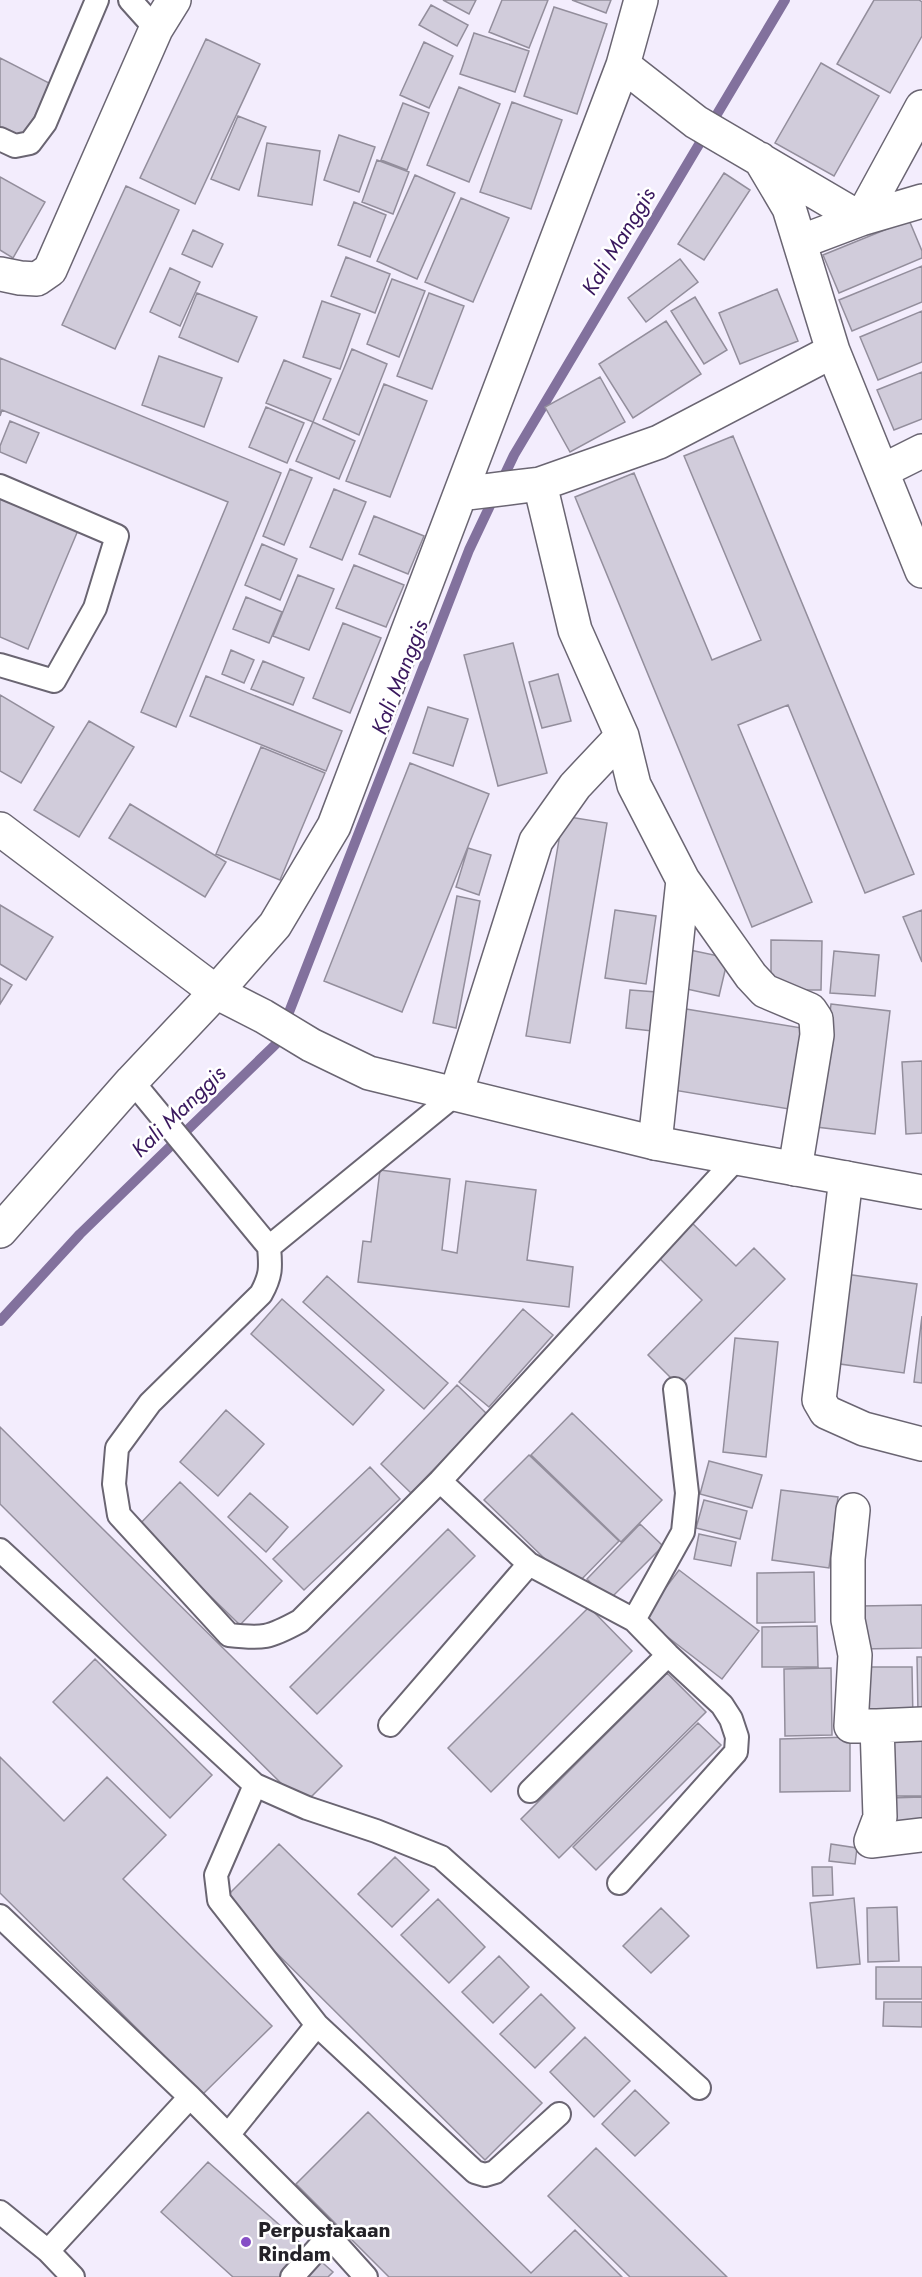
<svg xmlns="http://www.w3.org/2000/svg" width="922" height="2277" font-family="Jost,sans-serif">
	<rect width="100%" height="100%" fill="#f3edfd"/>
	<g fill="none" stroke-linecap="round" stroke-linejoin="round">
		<path stroke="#82719d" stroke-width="10" d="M0 1321 80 1234 277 1043 469 550 514 455 785 0"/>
	</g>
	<path fill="#d1ccdb" stroke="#938e9c" stroke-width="1.5" d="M443 0H476L469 14Z
		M502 0H548L529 48 489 32Z
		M572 0H611L606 13Z
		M874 0H919L922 2V36L890 93 837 64Z
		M431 5 468 25 457 46 419 25Z
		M554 7 607 24 577 114 524 96Z
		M474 33 529 51 515 92 460 74Z
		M206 39 260 64 195 204 140 178Z
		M424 42 453 56 429 108 400 95Z
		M0 58 51 84 21 143 0 132Z
		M821 63 879 96 834 176 775 143Z
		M459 87 500 104 469 182 427 165Z
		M512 102 562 120 531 209 480 192Z
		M403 103 429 113 407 170 381 160Z
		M238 116 266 127 239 190 211 179Z
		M339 135 375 147 359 192 324 180Z
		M267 143 320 151 312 205 258 196Z
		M377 160 409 172 393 214 362 202Z
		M724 173 750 190 704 260 678 244Z
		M415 175 455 193 417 279 377 261Z
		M0 177 45 202 13 258 0 250Z
		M126 186 179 210 115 349 62 325Z
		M461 198 509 218 473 302 425 282Z
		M354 202 386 215 370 257 338 245Z
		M909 220 922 251V258L839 293 823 255Z
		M193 230 223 244 212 267 182 254Z
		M346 257 390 274 375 313 331 296Z
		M680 259 698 282 646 322 628 298Z
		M922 266V302L852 331 839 300Z
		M170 268 200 282 180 326 150 312Z
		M392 279 425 291 399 357 367 344Z
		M777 289 798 341 740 364 719 313Z
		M197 293 257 317 238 362 179 337Z
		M429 293 464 306 432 389 397 376Z
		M695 297 727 350 704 364 671 311Z
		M322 301 360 314 340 369 303 357Z
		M922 311V362L878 380 860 337Z
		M666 321 701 374 633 418 599 364Z
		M352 349 387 364 359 435 323 419Z
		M159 356 222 378 204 427 142 405Z
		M0 358 281 473 176 727 141 712 228 502 2 410 0 416Z
		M284 360 331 379 313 422 266 403Z
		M922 372V419L894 430 877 390Z
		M600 377 625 422 570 452 545 407Z
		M384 384 427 401 390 497 346 481Z
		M266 407 304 423 287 463 249 447Z
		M10 421 39 433 26 463 0 452V446Z
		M313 422 355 441 339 479 296 461Z
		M733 436 914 874 865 893 788 705 738 725 812 902 752 927 575 497 634 473 712 660 761 640 684 456Z
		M290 469 312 478 284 545 263 536Z
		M334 489 366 502 342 560 310 547Z
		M0 496 79 528 28 649 0 637Z
		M374 516 424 536 408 574 359 554Z
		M262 544 297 559 280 600 245 585Z
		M354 565 404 585 386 627 336 608Z
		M298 575 334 589 309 650 273 636Z
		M246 597 282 612 269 643 233 629Z
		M343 623 381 638 350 713 313 698Z
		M513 643 547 773 498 786 464 655Z
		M231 650 254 660 244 683 222 674Z
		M263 661 304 678 293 705 251 689Z
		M558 674 571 721 542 728 529 682Z
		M206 676 342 731 326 771 190 716Z
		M0 695 54 727 21 783 0 771Z
		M428 707 468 719 453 766 413 753Z
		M89 721 134 747 79 837 34 810Z
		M261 747 325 773 280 880 216 854Z
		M410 763 489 794 402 1012 324 981Z
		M130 804 226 862 205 897 109 838Z
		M563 816 607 823 570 1043 526 1036Z
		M468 848 491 855 479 895 456 887Z
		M457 896 480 901 456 1028 433 1023Z
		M0 905 53 937 26 980 0 964Z
		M615 910 656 916 646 984 605 978Z
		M922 910V962L903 917Z
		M771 940 822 941 821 990H771Z
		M690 950 728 958 719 996 682 988Z
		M834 951 879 955 875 996 830 993Z
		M0 978 12 985 0 1004Z
		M630 990 657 992 652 1031 626 1028Z
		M831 1004 890 1011 875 1134 816 1127Z
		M680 1008 814 1030 801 1111 667 1089Z
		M922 1061V1133L906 1134 902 1062Z
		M380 1170 450 1179 442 1250 457 1253 466 1181 536 1190 527 1260 573 1267 569 1307 358 1282 363 1241 371 1242Z
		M689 1220 736 1266 754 1248 785 1279 679 1386 648 1355 702 1300 655 1254Z
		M845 1274 917 1284 904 1373 833 1363Z
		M327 1276 448 1383 424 1409 303 1302Z
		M282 1299 384 1390 353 1425 251 1334Z
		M523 1309 553 1335 489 1407 459 1382Z
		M922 1316V1383L914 1382Z
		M735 1338 778 1342 766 1457 723 1452Z
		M457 1385 487 1414 411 1493 381 1464Z
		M226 1410 264 1444 218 1496 180 1462Z
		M572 1413 662 1500 621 1542 531 1455Z
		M0 1427 342 1766 303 1805 0 1504Z
		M529 1455 619 1541 574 1587 484 1500Z
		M709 1461 762 1475 752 1508 700 1494Z
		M370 1467 400 1499 304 1590 273 1559Z
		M180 1482 282 1581 240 1625 138 1526Z
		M781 1490 838 1497 829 1568 772 1560Z
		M250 1493 288 1527 266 1552 228 1517Z
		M704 1500 747 1511 740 1539 696 1528Z
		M640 1524 663 1546 608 1601 587 1579Z
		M448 1529 475 1556 317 1714 290 1687Z
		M699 1534 736 1542 731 1566 694 1559Z
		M679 1570 759 1631 722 1679 643 1618Z
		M814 1572 815 1622 757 1623V1573Z
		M922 1605V1648L860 1649 859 1606Z
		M589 1607 632 1651 491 1792 448 1748Z
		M817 1626 818 1667H762V1627Z
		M917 1657H922V1713H918Z
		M95 1659 212 1775 170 1818 53 1702Z
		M861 1667H912L913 1721 861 1722Z
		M831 1668 832 1735 785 1736 784 1669Z
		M667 1673 706 1712 559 1858 521 1819Z
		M698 1723 721 1745 596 1870 573 1847Z
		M880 1731H922V1796H881Z
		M850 1737V1791L780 1792V1739Z
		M0 1757 64 1821 107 1777 166 1835 123 1879 272 2026 203 2094 0 1893Z
		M922 1797V1832L891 1833 890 1798Z
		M279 1844 542 2103 485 2160 223 1900Z
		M831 1844 857 1848 855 1864 829 1861Z
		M395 1857 429 1890 392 1927 358 1894Z
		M812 1867H832L833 1895 813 1896Z
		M854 1898 860 1964 817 1968 810 1903Z
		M438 1899 485 1947 449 1983 401 1935Z
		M897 1907 899 1961 868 1962 867 1908Z
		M661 1908 689 1936 651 1973 623 1946Z
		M499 1956 529 1987 493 2023 462 1992Z
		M876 1967H922V1999H876Z
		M541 1994 575 2028 535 2068 500 2034Z
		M884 2002H922V2027L883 2026Z
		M585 2037 630 2081 594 2117 550 2072Z
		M635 2090 669 2123 635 2156 602 2124Z
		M368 2112 531 2273 575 2230 622 2277H389L296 2184Z
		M596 2148 727 2277H630L548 2196Z
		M208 2162 333 2272 328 2277H233L161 2212Z"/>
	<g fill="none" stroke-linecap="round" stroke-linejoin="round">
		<g stroke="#6a6572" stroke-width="26">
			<path id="service" d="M130 0 156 29
				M0 139 15 146 30 143 45 123 97 0
				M0 486 117 536 95 608 54 681 0 665
				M132 1081 269 1247C271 1268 271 1276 261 1294L150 1403 117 1448 114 1484 119 1515 229 1635C263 1639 269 1638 300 1621L440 1481 737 1158
				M269 1247 456 1094
				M0 1550 255 1785 216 1875 219 1900 317 2025 228 2135
				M529 1564 634 1620 683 1532 687 1493 675 1389
				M390 1725 529 1564 440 1481
				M255 1785 307 1808 376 1831 441 1857 699 2088
				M530 1791 668 1655
				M619 1883 736 1752 737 1737 731 1719 722 1705 668 1655 634 1620
				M0 1916 190 2097 329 2236
				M317 2025 475 2172 485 2175 495 2172 559 2114
				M0 2212 48 2251
				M73 2277 48 2251 190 2097
				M292 2277 329 2236 366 2277"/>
		</g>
		<g stroke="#6a6572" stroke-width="36">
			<path id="minor" d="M623 65 696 122 861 219 922 107
				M760 159 789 208 833 351 922 571
				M800 242 861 219 922 201
				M0 274 20 278 37 279 50 270 156 29 174 0
				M882 471 922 451
				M540 484 575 630 622 736 634 785 683 880 751 976 765 991 810 1010 816 1019 817 1035 795 1169
				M460 494 540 484 659 442 833 351
				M456 1094 536 841 575 786 622 736
				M655 1143 683 880
				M846 1178 819 1400 826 1412 864 1429 922 1444
				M0 1231 132 1081 216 992 275 925 334 826 623 65 641 0
				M853 1510 848 1559V1620L855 1655 851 1726H877L880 1817 871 1841 922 1835
				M877 1726 922 1724"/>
		</g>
		<g stroke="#6a6572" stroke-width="36">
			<path id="tertiary" d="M0 829 216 992 263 1016 311 1045 369 1073 655 1143 922 1192"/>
		</g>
		<use href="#service" stroke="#fff" stroke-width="22"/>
		<use href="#minor" stroke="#fff" stroke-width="33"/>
		<use href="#tertiary" stroke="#fff" stroke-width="33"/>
	</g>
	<circle fill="#864fc6" stroke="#fff" stroke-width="2" cx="246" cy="2242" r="6"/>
	<g text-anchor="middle" stroke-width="5" stroke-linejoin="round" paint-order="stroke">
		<g font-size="21" font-weight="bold" fill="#242228" stroke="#fff" text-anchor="start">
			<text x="258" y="2237">Perpustakaan<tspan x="258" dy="24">Rindam</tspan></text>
		</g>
		<g font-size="22" font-style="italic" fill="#3a185e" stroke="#fff">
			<text transform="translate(618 241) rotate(-59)" y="8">Kali Manggis</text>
			<text transform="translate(399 677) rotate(-69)" y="8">Kali Manggis</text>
			<text transform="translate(178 1111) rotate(-44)" y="8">Kali Manggis</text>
		</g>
	</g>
</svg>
